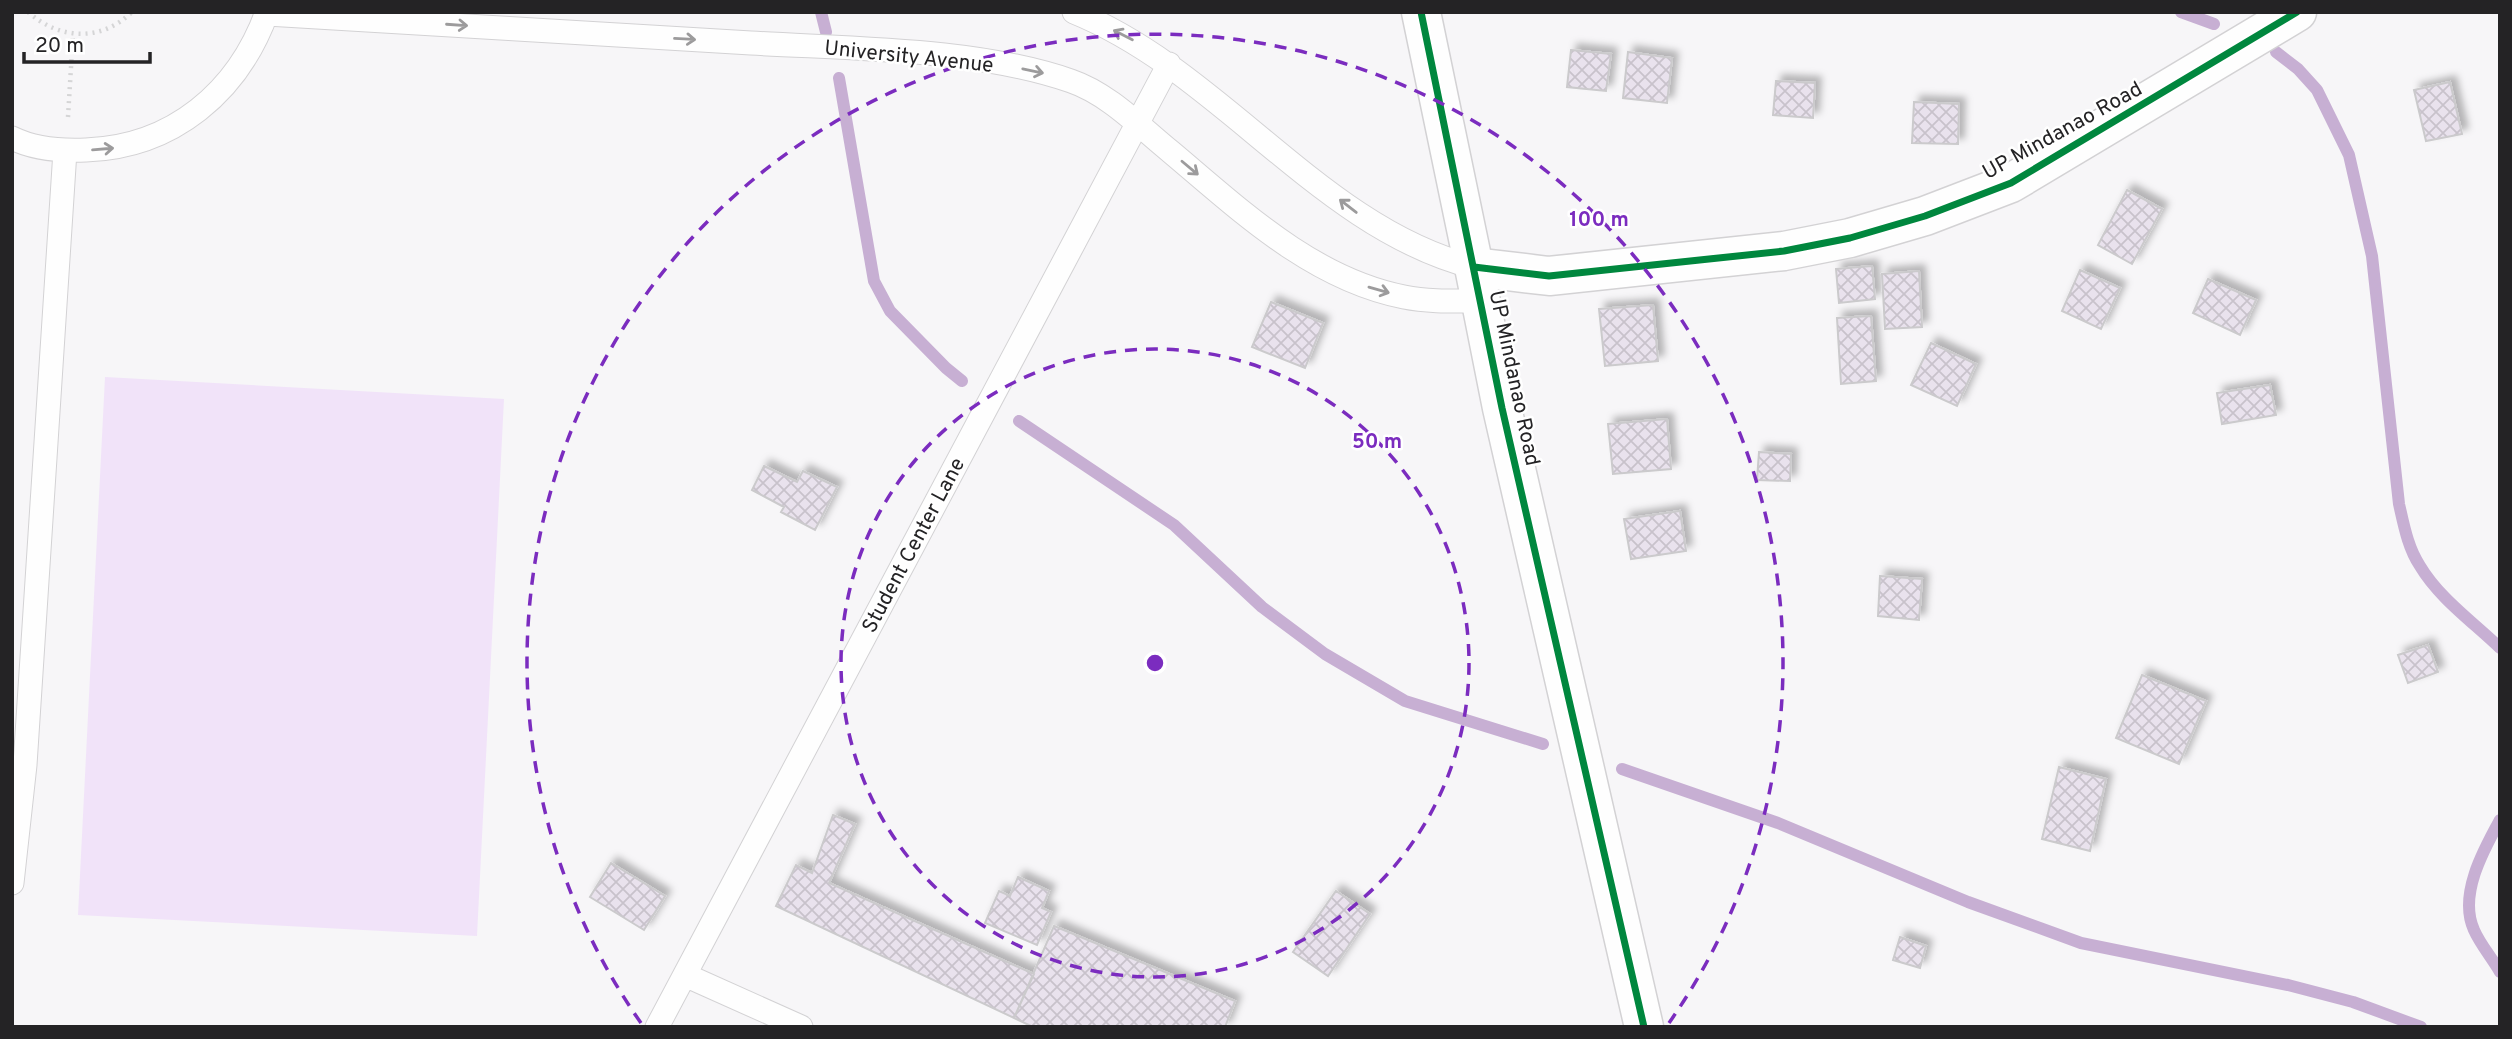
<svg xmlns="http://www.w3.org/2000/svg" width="2512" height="1039" font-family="Overpass,sans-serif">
	<defs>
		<pattern id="building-cross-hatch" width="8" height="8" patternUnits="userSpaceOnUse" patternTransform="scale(1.75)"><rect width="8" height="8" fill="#e9e2ed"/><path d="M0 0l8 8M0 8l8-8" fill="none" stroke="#c8c2cb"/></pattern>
		<filter id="shadow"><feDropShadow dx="6" dy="-6" stdDeviation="3.5" flood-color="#0004"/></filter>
	</defs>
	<rect width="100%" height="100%" fill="#f7f6f8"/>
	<path fill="#f1e3f9" d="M105 377 504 399 477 936 78 915Z"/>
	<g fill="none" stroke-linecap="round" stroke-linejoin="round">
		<path stroke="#c7afd3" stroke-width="12" d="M821 12 826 32
			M2181 12 2214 24
			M2276 52 2298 69 2317 90 2349 155 2372 256 2399 504C2404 526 2408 548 2420 566 2439 598 2473 622 2500 648
			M839 78 874 281 890 311 946 368 962 381
			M1019 421 1174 525 1262 607 1325 654 1405 701 1543 744
			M1622 769 1778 823 1968 902 2081 943 2288 985 2353 1002 2421 1027
			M2500 820C2484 849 2458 895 2474 930 2480 944 2492 958 2500 972"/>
	</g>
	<path fill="url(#building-cross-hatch)" stroke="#cbcacc" stroke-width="2" filter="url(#shadow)" d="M1571 50 1611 54 1606 91 1567 87Z
		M1628 52 1672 58 1667 103 1623 98Z
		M1776 81 1815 83 1813 118 1773 115Z
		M2450 82 2462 134 2426 141 2414 90Z
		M1914 102 1959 104 1958 144 1912 143Z
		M2127 190 2162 209 2132 264 2098 245Z
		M1872 266 1875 299 1839 303 1836 269Z
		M2080 270 2120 288 2101 329 2062 311Z
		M1919 271 1922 327 1885 329 1882 274Z
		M2208 279 2256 300 2240 335 2193 313Z
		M1271 302 1323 323 1305 368 1252 347Z
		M1653 305 1658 361 1605 366 1599 309Z
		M1871 316 1876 381 1841 384 1837 318Z
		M1931 343 1976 364 1957 406 1911 385Z
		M2270 385 2276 415 2222 424 2217 393Z
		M1667 419 1671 469 1613 474 1608 424Z
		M1759 452 1791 454 1790 481 1757 480Z
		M764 466 797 482 803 471 837 487 815 530 781 512 784 507 752 490Z
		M1680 511 1686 551 1631 559 1624 519Z
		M1880 576 1922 579 1919 620 1878 616Z
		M2428 645 2438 672 2408 683 2398 655Z
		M2142 675 2206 701 2179 764 2116 738Z
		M2059 767 2106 779 2090 851 2042 839Z
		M833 815 855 824 829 883 1034 974 1014 1018 776 906 796 865 812 873Z
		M611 863 665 896 644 930 590 897Z
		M1018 877 1049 891 1042 908 1051 912 1037 945 985 923 999 891 1010 896Z
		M1336 891 1370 914 1328 976 1293 952Z
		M1054 926 1235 1001 1225 1027H1033L1014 1018Z
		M1900 937 1926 946 1920 968 1893 960Z"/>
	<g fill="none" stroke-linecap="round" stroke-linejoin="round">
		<g stroke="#d3d2d4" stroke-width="25">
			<path id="lane" d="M1074 12C1222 72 1320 228 1474 267
				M267 14C428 24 590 33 751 43 852 49 976 48 1071 81 1109 94 1140 127 1171 152 1240 210 1312 279 1404 297 1429 302 1455 301 1481 301
				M12 138C34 149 63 151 86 150 173 147 238 92 267 12
				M12 883 25 765 65 151
				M685 975 801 1027
				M657 1027 1169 64"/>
		</g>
		<g stroke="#d3d2d4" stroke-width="41">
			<path id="street" d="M1421 12 1474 267"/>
		</g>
		<g stroke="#d3d2d4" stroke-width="41">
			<path id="secondary" d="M1644 1027 1502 408 1474 267 1549 276 1784 251 1850 238 1925 216 2011 183 2297 12"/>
		</g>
		<path stroke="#d5d5d6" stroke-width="4.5" stroke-dasharray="2 5" stroke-linecap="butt" d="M28 12C60 40 101 42 132 12
			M68 117 73 34"/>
		<use href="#lane" stroke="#fefefe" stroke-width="23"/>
		<use href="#street" stroke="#fefefe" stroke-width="38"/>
		<use href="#secondary" stroke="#fefefe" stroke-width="38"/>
		<g stroke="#fff" stroke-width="11">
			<path id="cycleway" d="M1421 12 1502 408 1644 1027
				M1474 267 1549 276 1784 251 1850 238 1925 216 2011 183 2297 12"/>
		</g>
		<use href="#cycleway" stroke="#00873e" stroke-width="7"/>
	</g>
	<defs><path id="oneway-shaft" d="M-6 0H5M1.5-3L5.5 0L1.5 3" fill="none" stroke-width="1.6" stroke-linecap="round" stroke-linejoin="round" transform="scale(1.75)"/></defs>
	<g stroke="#9c9b9c">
		<use href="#oneway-shaft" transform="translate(457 25) rotate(4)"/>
		<use href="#oneway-shaft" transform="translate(1123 35) rotate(-153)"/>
		<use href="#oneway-shaft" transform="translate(685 39) rotate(3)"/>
		<use href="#oneway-shaft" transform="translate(1033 71) rotate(12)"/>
		<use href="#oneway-shaft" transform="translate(103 149) rotate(-5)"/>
		<use href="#oneway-shaft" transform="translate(1190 168) rotate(40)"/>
		<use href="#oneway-shaft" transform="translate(1348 206) rotate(-142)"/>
		<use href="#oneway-shaft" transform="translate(1379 290) rotate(16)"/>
	</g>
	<g fill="none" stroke="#7b2cbf" stroke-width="3.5" stroke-dasharray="12 9">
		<circle cx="1155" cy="663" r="314"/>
		<path d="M641 1023A628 628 0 1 1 1669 1023"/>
	</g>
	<g text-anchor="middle" stroke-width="5" stroke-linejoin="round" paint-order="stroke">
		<g font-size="21" fill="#242325" stroke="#fff">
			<text transform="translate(909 56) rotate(6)" y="7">University Avenue</text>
			<text transform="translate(2062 130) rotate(-29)" y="7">UP Mindanao Road</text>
			<text transform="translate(1515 378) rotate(78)" y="7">UP Mindanao Road</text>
			<text transform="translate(913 545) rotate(-62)" y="7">Student Center Lane</text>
		</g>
	</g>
	<circle cx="1155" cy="663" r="10" fill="#7b2cbf" stroke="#fff" stroke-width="3.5"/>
	<g font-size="21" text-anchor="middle" font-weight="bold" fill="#7b2cbf" stroke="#fff" stroke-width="5" stroke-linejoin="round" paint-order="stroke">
		<text x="1599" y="226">100 m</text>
		<text x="1377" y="448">50 m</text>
	</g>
	<rect width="2512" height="1039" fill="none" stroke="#242325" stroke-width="28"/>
	<path d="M24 52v10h126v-10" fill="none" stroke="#242325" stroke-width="3.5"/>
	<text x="35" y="52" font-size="21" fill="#242325" stroke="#ffffff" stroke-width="5" paint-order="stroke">20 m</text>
</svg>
